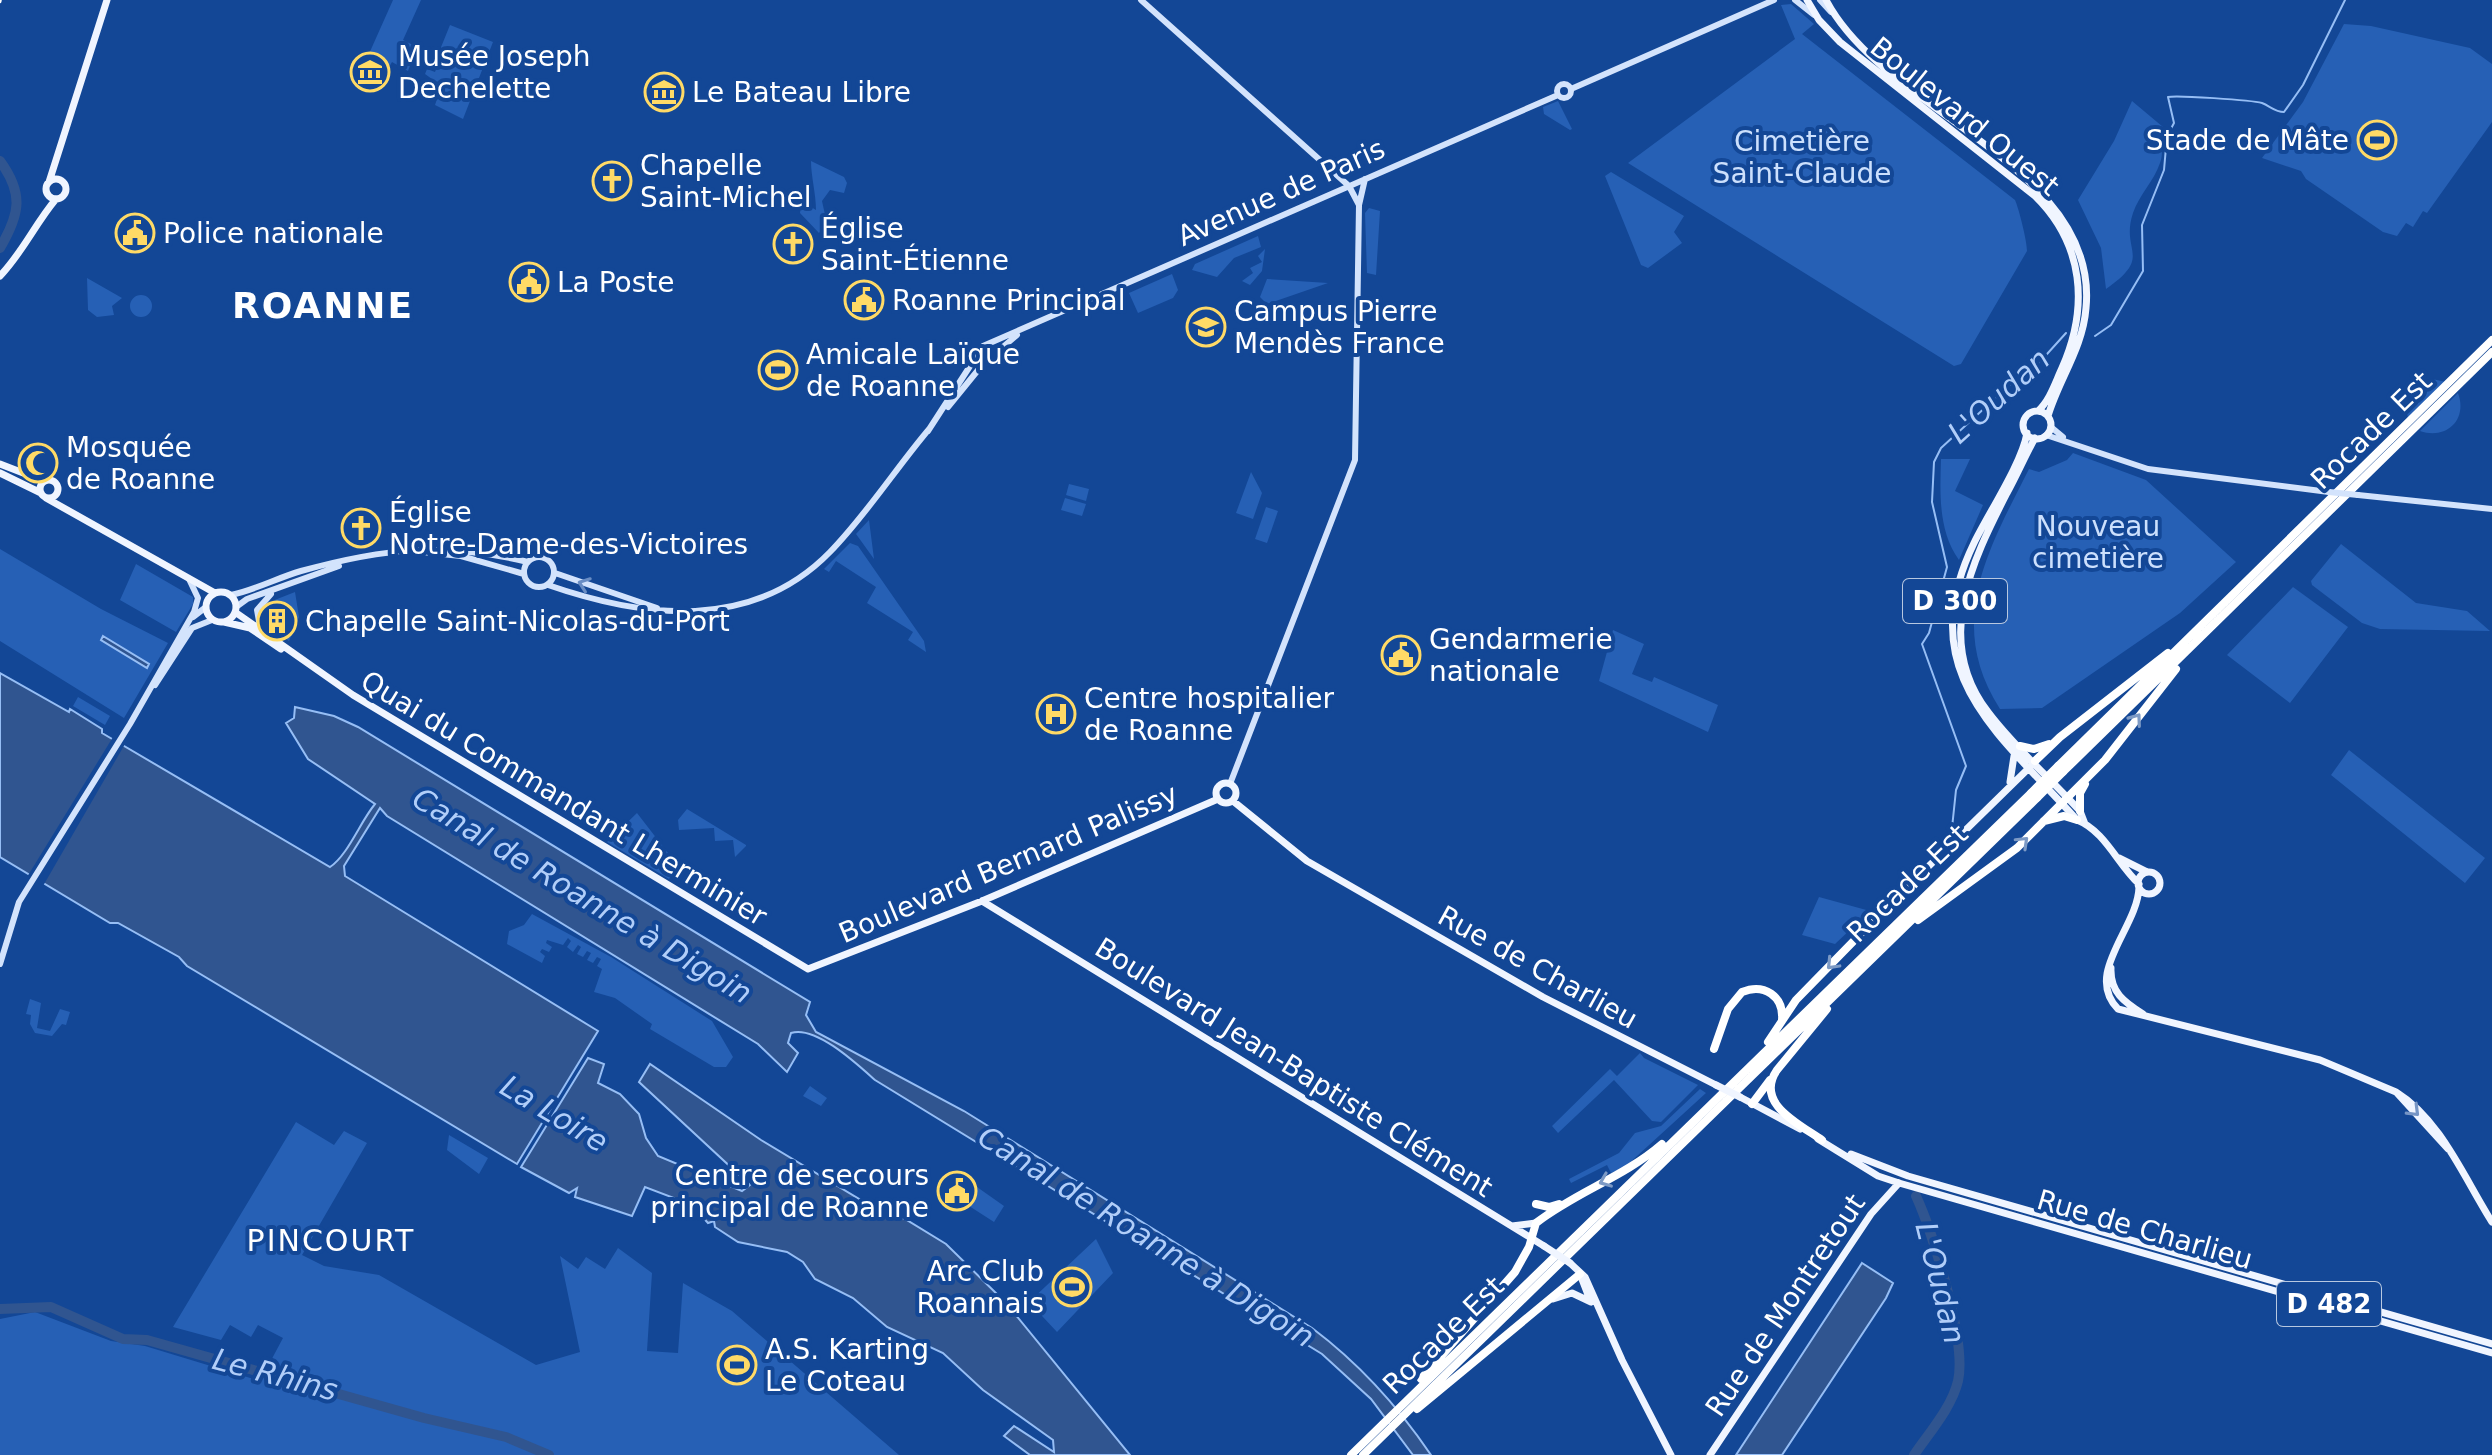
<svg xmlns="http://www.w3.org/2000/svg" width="2492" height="1455" font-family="'DejaVu Sans',sans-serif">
	<rect width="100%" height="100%" fill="#134796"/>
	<path fill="#2660b5" d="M393 0H421L403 40 417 47 408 71 392 62 385 74 364 65Z
		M1791 4 1814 24 1802 34 2015 200C2019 209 2027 241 2027 251L1961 364 1954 366 1628 163 1795 39 1781 5Z
		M2344 24 2371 26 2470 48 2492 64V122L2427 213 2423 211 2413 227 2406 223 2397 236 2383 232 2306 179 2301 171 2262 158 2303 102Z
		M450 25 493 42 463 119 435 105 437 99 425 94 432 79 425 74 427 69 435 72 438 64 435 62Z
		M1558 101 1572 129 1570 130 1544 114 1543 107Z
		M2132 101 2163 127C2158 138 2165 150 2160 163 2154 181 2139 195 2133 213 2120 252 2154 256 2106 289L2101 248 2078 200 2114 141Z
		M811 161 844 177 847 183 844 193 830 190 822 201 827 224 819 233 800 213 801 206 790 205 788 199 791 195 816 210C816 194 811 176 811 161Z
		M1611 172 1684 216 1674 232 1682 243 1648 268 1641 265 1605 176Z
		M1369 208 1380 211 1376 275 1367 273 1365 213Z
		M1258 236 1261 247 1234 258 1217 277 1192 270 1195 264Z
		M1265 249 1262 271 1250 285 1242 281 1253 273 1250 268 1262 262 1258 256Z
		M1172 274 1178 290 1173 298 1138 313 1129 293Z
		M87 278 122 298 112 306 114 315 97 317 88 310Z
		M1267 279 1328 283 1267 304 1260 297Z
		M130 306a11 11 0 1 1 22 0a11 11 0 1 1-22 0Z
		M774 357 791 374 780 383 765 367Z
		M2432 379 2446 382 2408 418C2403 398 2412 384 2432 379Z
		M2458 393C2468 420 2446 440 2420 431Z
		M2073 453 2146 480 2236 562 2180 613 2042 708 2000 709C1945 623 1988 550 2029 469L2039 472 2067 460Z
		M1941 459H1970L1955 491 1983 505 1959 560C1938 531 1940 493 1941 459Z
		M1251 472 1262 493 1253 519 1236 513Z
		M1069 484 1089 489 1086 501 1066 495Z
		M1065 498 1086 504 1082 516 1061 510Z
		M1266 507 1278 511 1267 543 1255 539Z
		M869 520 874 559 856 534Z
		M850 543 858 546 924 641 926 652 908 640 913 632 867 603 876 587 836 561 829 572 824 569Z
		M2341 544 2416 603 2467 611 2490 631 2380 629 2362 623 2312 585 2311 581Z
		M0 549 101 609 168 643 124 718 0 641Z
		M136 564 193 597V604L176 632 120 600Z
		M2293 587 2348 627 2290 703 2227 655Z
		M295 592 299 617 289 641 264 623 262 612 267 603Z
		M1613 630 1644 644 1632 674 1652 682 1654 677 1718 705 1708 732 1599 681Z
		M78 697 110 716 105 725 73 706Z
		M2349 750 2485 858 2465 883 2331 775Z
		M687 809 746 845V846L735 857 733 840 715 841 714 828 679 830 678 820Z
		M637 813 678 866 669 879 607 842Z
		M1819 897 1870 911 1835 944 1802 935Z
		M532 914 611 957 712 1021 733 1057 726 1067H714L650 1029 652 1024 615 998 594 992 602 969 597 966 601 959 597 957 593 963 587 960 591 953 587 951 583 957 577 954 581 947 578 945 573 952 567 947 571 941 568 938 563 945 547 940 546 943 552 947 549 952 542 949 540 952 545 956 542 963 507 944 509 931 524 925Z
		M30 999 41 1003 37 1028 50 1031 60 1009 70 1012 66 1025 62 1024 52 1036 35 1033 30 1024 31 1015 26 1014Z
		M1640 1053 1644 1058 1698 1085 1661 1122 1652 1121 1614 1080 1558 1133 1552 1126 1610 1069 1617 1076Z
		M810 1086 827 1098 821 1106 803 1096Z
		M1700 1089 1706 1093 1625 1167 1611 1173 1607 1165 1571 1183 1569 1179 1619 1153 1635 1133 1661 1126Z
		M296 1122 334 1145 344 1131 367 1143 302 1255 324 1266 379 1275 536 1365 580 1352 560 1256 578 1269 586 1257 605 1269 618 1248 652 1273 647 1351 678 1353 683 1283 732 1311 899 1455H0V1319L35 1312 111 1341 145 1346 260 1381 283 1338 258 1325 251 1337 230 1325 221 1340 173 1327Z
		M449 1135 488 1158 479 1174 447 1150Z
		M977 1187 1004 1206 994 1222 966 1204Z
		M1096 1239 1113 1273 1057 1332 1029 1302Z"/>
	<path fill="#305590" stroke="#96bef5" stroke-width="2" d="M103 636 149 664 147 668 101 640Z
		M0 673 69 712 70 709 102 729V733L330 867C348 855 360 822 375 804L308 759 286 723 294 718 295 707 334 716 358 727 810 1002 806 1015 816 1032 964 1111 1312 1328C1360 1364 1397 1405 1431 1455H1413L1371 1399 1322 1354 875 1080C856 1063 815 1025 791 1033L788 1043 798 1053 787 1072 758 1044 387 816 380 808 344 866 345 876 598 1031 517 1164 187 966 179 957 118 923H110L0 857Z
		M588 1058 604 1064 598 1083 620 1094 639 1114 646 1138 658 1156 742 1191 750 1185 639 1082 650 1064 761 1140 876 1209 905 1219 946 1244 1006 1303 1130 1455H1030L1004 1436 1014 1426 1054 1452 1053 1440 983 1390 943 1353 887 1327 853 1298 815 1279 803 1262 787 1252 738 1242 715 1227 714 1221 708 1223 690 1203 682 1210 674 1198 645 1187 632 1216 575 1197 577 1188 569 1193 521 1167Z
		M1862 1263 1893 1283 1886 1298 1782 1455H1736Z"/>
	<path fill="#134796" d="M113 737 125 744 43 886 27 877Z"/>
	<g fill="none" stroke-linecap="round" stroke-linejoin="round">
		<path stroke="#96bef5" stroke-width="2" d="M2095 336 2111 325 2143 271 2142 225 2164 170 2167 136 2174 123 2168 97C2176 95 2251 100 2262 103 2270 106 2275 112 2284 112L2303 85 2345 0
			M1952 828 1956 790 1966 766 1922 644 1929 633 1947 567 1932 502 1934 462 1941 448 2024 372 2038 364 2066 333"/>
		<path stroke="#305590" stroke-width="10" d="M0 161C24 194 20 214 0 248
			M0 1309 51 1307 123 1339 147 1340 424 1418 506 1437 549 1455
			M1914 1455C1929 1433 1952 1407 1958 1381 1967 1342 1933 1233 1916 1196"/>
		<path stroke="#d3e3fc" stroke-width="6" d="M1141 0 1349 186 1359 205 1355 460 1230 784
			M1795 0 1814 15
			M1820 0 1831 12
			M1557 91a7 7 0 1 1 14 0a7 7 0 1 1-14 0Z
			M1571 89 1774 0
			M1359 205 1365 179
			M948 407 983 364 1017 335
			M2051 427 2063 437
			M928 431 983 346 1558 95
			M2046 435 2148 469 2329 492
			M2358 495 2492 509
			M422 552 461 556 524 574
			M524 572a15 15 0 1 1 30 0a15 15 0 1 1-30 0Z
			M555 573 657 608
			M548 585C643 618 752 632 830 552 867 514 896 468 930 428
			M231 595C255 590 277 578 301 571 384 548 444 542 528 562
			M236 607 247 599 339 566
			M193 617 206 607
			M260 627 257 610 271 594
			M155 685 192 628 212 620
			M0 964 19 902 130 724 194 612 198 598 189 579"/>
		<path stroke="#f0f5ff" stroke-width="7" d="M1807 0 1819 20 1840 42 2035 196C2084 244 2089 307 2062 368 2055 383 2050 400 2038 411
			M1826 0C1885 113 2100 166 2086 308 2083 348 2059 379 2048 416
			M46 189a10 10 0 1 1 20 0a10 10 0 1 1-20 0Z
			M49 182 107 0
			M0 276C23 252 35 224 56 199
			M2023 425a14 14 0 1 1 28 0a14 14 0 1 1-28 0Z
			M2027 433C2022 463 1988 514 1974 543 1911 673 1999 733 2077 820 2105 831 2118 865 2139 884
			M2035 438C2025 456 2017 475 2007 493 1972 561 1933 641 1988 712 2015 748 2050 778 2080 811L2085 824
			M0 464 44 481
			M0 473 41 493
			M40 489a9 9 0 1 1 18 0a9 9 0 1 1-18 0Z
			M46 498 215 593
			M206 607a15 15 0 1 1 30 0a15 15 0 1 1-30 0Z
			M235 612 353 695 808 969 982 901 1218 799
			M224 622 250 628 281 649
			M2010 782 2014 756
			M1216 793a10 10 0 1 1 20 0a10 10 0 1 1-20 0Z
			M1233 801 1307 861 1543 997 1716 1085
			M2119 858 2147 872
			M2138 883a11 11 0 1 1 22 0a11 11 0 1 1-22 0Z
			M2139 887C2138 928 2083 973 2118 1009L2320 1060 2396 1092
			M982 901 1544 1246
			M1884 910 2031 766
			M2111 968C2110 992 2124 1002 2143 1014
			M1740 1097 1800 1129
			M1818 1139 1878 1176 1899 1183 2492 1353
			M2448 1149 2396 1092C2441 1120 2464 1178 2492 1222
			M1851 1154 1908 1176 2492 1344
			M1512 1226 1536 1223
			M1570 1263 1585 1277 1622 1360 1671 1455
			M1580 1274 1590 1300
			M1553 1299 1572 1293 1591 1302
			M1710 1455 1871 1214 1899 1183"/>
		<path stroke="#fff" stroke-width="8" d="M2020 746 2034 749 2049 744
			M2035 761 2060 737 2168 653
			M2058 766 2492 340
			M2063 772 2492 352
			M2080 811V793L2085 784
			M2044 821 2064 816 2077 820
			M1918 920 2017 848 2105 760 2176 669
			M1768 1042 1796 1000 1884 910
			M1714 1049 1728 1009 1742 992C1764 983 1784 996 1782 1020
			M1752 1104 1770 1080
			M1822 1140C1799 1124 1754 1103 1777 1070L1827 1009
			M1536 1204 1549 1207 1559 1204
			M1421 1379 1515 1272 1529 1247 1536 1223C1576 1192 1624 1177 1662 1144
			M1417 1409 1580 1274
			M1351 1455 2031 793
			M1363 1455 2037 798"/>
		<path stroke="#fff" stroke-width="2" stroke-dasharray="14 6" stroke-linecap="butt" d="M0 3 1 0"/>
		<path stroke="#d3e3fc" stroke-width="6" d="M2329 492 2358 495"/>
		<path stroke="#f0f5ff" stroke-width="7" d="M1716 1085 1740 1097
			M1544 1246 1570 1263"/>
		<path stroke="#fff" stroke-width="8" d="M2031 793 2058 766
			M2037 798 2063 772"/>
	</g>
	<defs><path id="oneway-chevron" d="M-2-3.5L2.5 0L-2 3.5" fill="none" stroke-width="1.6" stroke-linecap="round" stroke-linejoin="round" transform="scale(2)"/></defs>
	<use stroke="#698dc4" href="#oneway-chevron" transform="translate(584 584) rotate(-160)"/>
	<g stroke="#7d9ac5">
		<use href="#oneway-chevron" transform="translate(2136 719) rotate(-54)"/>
		<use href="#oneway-chevron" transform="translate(2023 842) rotate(-44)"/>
		<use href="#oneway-chevron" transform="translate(1832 964) rotate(134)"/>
		<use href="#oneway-chevron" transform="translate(1605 1181) rotate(158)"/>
	</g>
	<use stroke="#7695c5" href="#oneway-chevron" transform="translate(2414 1111) rotate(45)"/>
	<defs>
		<g id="museum-ring" transform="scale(2)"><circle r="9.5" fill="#134796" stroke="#ffda66" stroke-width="1.5"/><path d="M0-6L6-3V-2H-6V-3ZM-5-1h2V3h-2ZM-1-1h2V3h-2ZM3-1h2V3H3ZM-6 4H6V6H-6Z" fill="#ffda66"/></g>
		<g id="stadium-ring" transform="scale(2)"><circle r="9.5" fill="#134796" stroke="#ffda66" stroke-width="1.5"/><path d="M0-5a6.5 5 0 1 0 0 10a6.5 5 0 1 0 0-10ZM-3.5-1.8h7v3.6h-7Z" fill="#ffda66"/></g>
		<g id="church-ring" transform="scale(2)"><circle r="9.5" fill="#134796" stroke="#ffda66" stroke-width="1.5"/><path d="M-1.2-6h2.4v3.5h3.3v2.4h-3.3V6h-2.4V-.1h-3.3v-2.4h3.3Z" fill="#ffda66"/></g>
		<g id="civic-ring" transform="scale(2)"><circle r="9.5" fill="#134796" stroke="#ffda66" stroke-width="1.5"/><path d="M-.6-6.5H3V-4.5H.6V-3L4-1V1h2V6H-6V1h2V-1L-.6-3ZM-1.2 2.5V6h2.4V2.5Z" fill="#ffda66"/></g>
		<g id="university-ring" transform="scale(2)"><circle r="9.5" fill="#134796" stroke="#ffda66" stroke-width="1.5"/><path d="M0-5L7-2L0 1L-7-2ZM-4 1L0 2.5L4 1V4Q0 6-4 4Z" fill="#ffda66"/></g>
		<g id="mosque-ring" transform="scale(2)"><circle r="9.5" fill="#134796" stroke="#ffda66" stroke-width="1.5"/><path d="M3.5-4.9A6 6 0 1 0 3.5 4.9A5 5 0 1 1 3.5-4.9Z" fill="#ffda66"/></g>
		<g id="building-ring" transform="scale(2)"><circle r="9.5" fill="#134796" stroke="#ffda66" stroke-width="1.5"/><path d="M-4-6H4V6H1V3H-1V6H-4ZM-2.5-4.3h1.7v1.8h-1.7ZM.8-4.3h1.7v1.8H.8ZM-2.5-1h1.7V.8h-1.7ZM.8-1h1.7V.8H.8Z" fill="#ffda66"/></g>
		<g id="hospital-ring" transform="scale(2)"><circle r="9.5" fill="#134796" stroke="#ffda66" stroke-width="1.5"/><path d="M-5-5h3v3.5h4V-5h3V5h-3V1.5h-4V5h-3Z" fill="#ffda66"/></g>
	</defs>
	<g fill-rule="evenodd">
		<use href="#museum-ring" x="370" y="72"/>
		<use href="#museum-ring" x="664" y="92"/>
		<use href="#stadium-ring" x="2377" y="140"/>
		<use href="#church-ring" x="612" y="181"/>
		<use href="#civic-ring" x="135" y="233"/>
		<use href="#church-ring" x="793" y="244"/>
		<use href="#civic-ring" x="529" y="282"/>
		<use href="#civic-ring" x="864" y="300"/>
		<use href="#university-ring" x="1206" y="327"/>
		<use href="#stadium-ring" x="778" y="370"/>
		<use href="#mosque-ring" x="38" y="463"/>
		<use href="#church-ring" x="361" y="528"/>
		<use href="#building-ring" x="277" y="621"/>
		<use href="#civic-ring" x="1401" y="655"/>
		<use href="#hospital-ring" x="1056" y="714"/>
		<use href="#civic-ring" x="957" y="1191"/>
		<use href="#stadium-ring" x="1072" y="1287"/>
		<use href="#stadium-ring" x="737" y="1365"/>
	</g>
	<g text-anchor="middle" stroke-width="8" stroke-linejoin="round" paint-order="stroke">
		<g fill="#134796" stroke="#b8c8e0" stroke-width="2">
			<rect x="1903" y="579" width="104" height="44" rx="6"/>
			<rect x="2277" y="1282" width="104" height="44" rx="6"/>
		</g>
		<g font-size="26" font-weight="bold" fill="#fff">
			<text x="1955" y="610">D 300</text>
			<text x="2329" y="1313">D 482</text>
		</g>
		<g font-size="28" fill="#fff" stroke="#134796" text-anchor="start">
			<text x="398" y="66">Musée Joseph<tspan x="398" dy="32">Dechelette</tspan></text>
			<text x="692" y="102">Le Bateau Libre</text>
			<text x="2349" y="150" text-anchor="end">Stade de Mâte</text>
			<text x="640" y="175">Chapelle<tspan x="640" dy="32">Saint-Michel</tspan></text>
			<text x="821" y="238">Église<tspan x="821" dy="32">Saint-Étienne</tspan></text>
			<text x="163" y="243">Police nationale</text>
			<text x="557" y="292">La Poste</text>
			<text x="892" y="310">Roanne Principal</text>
			<text x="1234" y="321">Campus Pierre<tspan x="1234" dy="32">Mendès France</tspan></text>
			<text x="806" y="364">Amicale Laïque<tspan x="806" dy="32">de Roanne</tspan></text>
			<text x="66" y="457">Mosquée<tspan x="66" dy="32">de Roanne</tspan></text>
			<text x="389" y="522">Église<tspan x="389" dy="32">Notre-Dame-des-Victoires</tspan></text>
			<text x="305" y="631">Chapelle Saint-Nicolas-du-Port</text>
			<text x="1429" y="649">Gendarmerie<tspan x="1429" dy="32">nationale</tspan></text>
			<text x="1084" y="708">Centre hospitalier<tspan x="1084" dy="32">de Roanne</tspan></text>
			<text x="929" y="1185" text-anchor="end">Centre de secours<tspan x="929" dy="32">principal de Roanne</tspan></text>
			<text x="1044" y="1281" text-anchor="end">Arc Club<tspan x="1044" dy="32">Roannais</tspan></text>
			<text x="765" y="1359">A.S. Karting<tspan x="765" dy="32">Le Coteau</tspan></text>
		</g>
		<g font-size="28" fill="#fff" stroke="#134796">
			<text transform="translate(1965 116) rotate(39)" y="10">Boulevard Ouest</text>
			<text transform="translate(1281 192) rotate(-24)" y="10">Avenue de Paris</text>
			<text transform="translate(2371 430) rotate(-44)" y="10">Rocade Est</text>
			<text transform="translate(564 798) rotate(31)" y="10">Quai du Commandant Lherminier</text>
			<text transform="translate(1008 863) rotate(-23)" y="10">Boulevard Bernard Palissy</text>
			<text transform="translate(1907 883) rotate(-44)" y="10">Rocade Est</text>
			<text transform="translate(1538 967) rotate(29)" y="10">Rue de Charlieu</text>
			<text transform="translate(1294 1067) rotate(32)" y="10">Boulevard Jean-Baptiste Clément</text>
			<text transform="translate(2145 1229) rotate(16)" y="10">Rue de Charlieu</text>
			<text transform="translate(1785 1305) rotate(-56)" y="10">Rue de Montretout</text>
			<text transform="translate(1443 1335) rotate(-44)" y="10">Rocade Est</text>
		</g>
		<g font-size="28" fill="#cce0fd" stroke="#134796">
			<text x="1802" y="151">Cimetière<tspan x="1802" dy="32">Saint-Claude</tspan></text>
			<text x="2098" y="536">Nouveau<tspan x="2098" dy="32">cimetière</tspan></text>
		</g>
		<g font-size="30" font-style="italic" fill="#b1cef9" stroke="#134796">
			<text transform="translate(1999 396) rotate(-42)" y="10">L'Oudan</text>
			<text transform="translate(582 896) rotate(31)" y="10">Canal de Roanne à Digoin</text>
			<text transform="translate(554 1114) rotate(31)" y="10">La Loire</text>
			<text transform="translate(1146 1237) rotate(32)" y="10">Canal de Roanne à Digoin</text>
			<text transform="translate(1940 1283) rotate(76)" y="10">L'Oudan</text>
			<text transform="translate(275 1375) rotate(15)" y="10">Le Rhins</text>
		</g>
		<g font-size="30" letter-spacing="2" fill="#fff" stroke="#134796">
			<text x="331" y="1251">PINCOURT</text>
		</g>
		<g font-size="36" font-weight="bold" letter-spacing="2" fill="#fff" stroke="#134796">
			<text x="323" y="318">ROANNE</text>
		</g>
	</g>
</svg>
